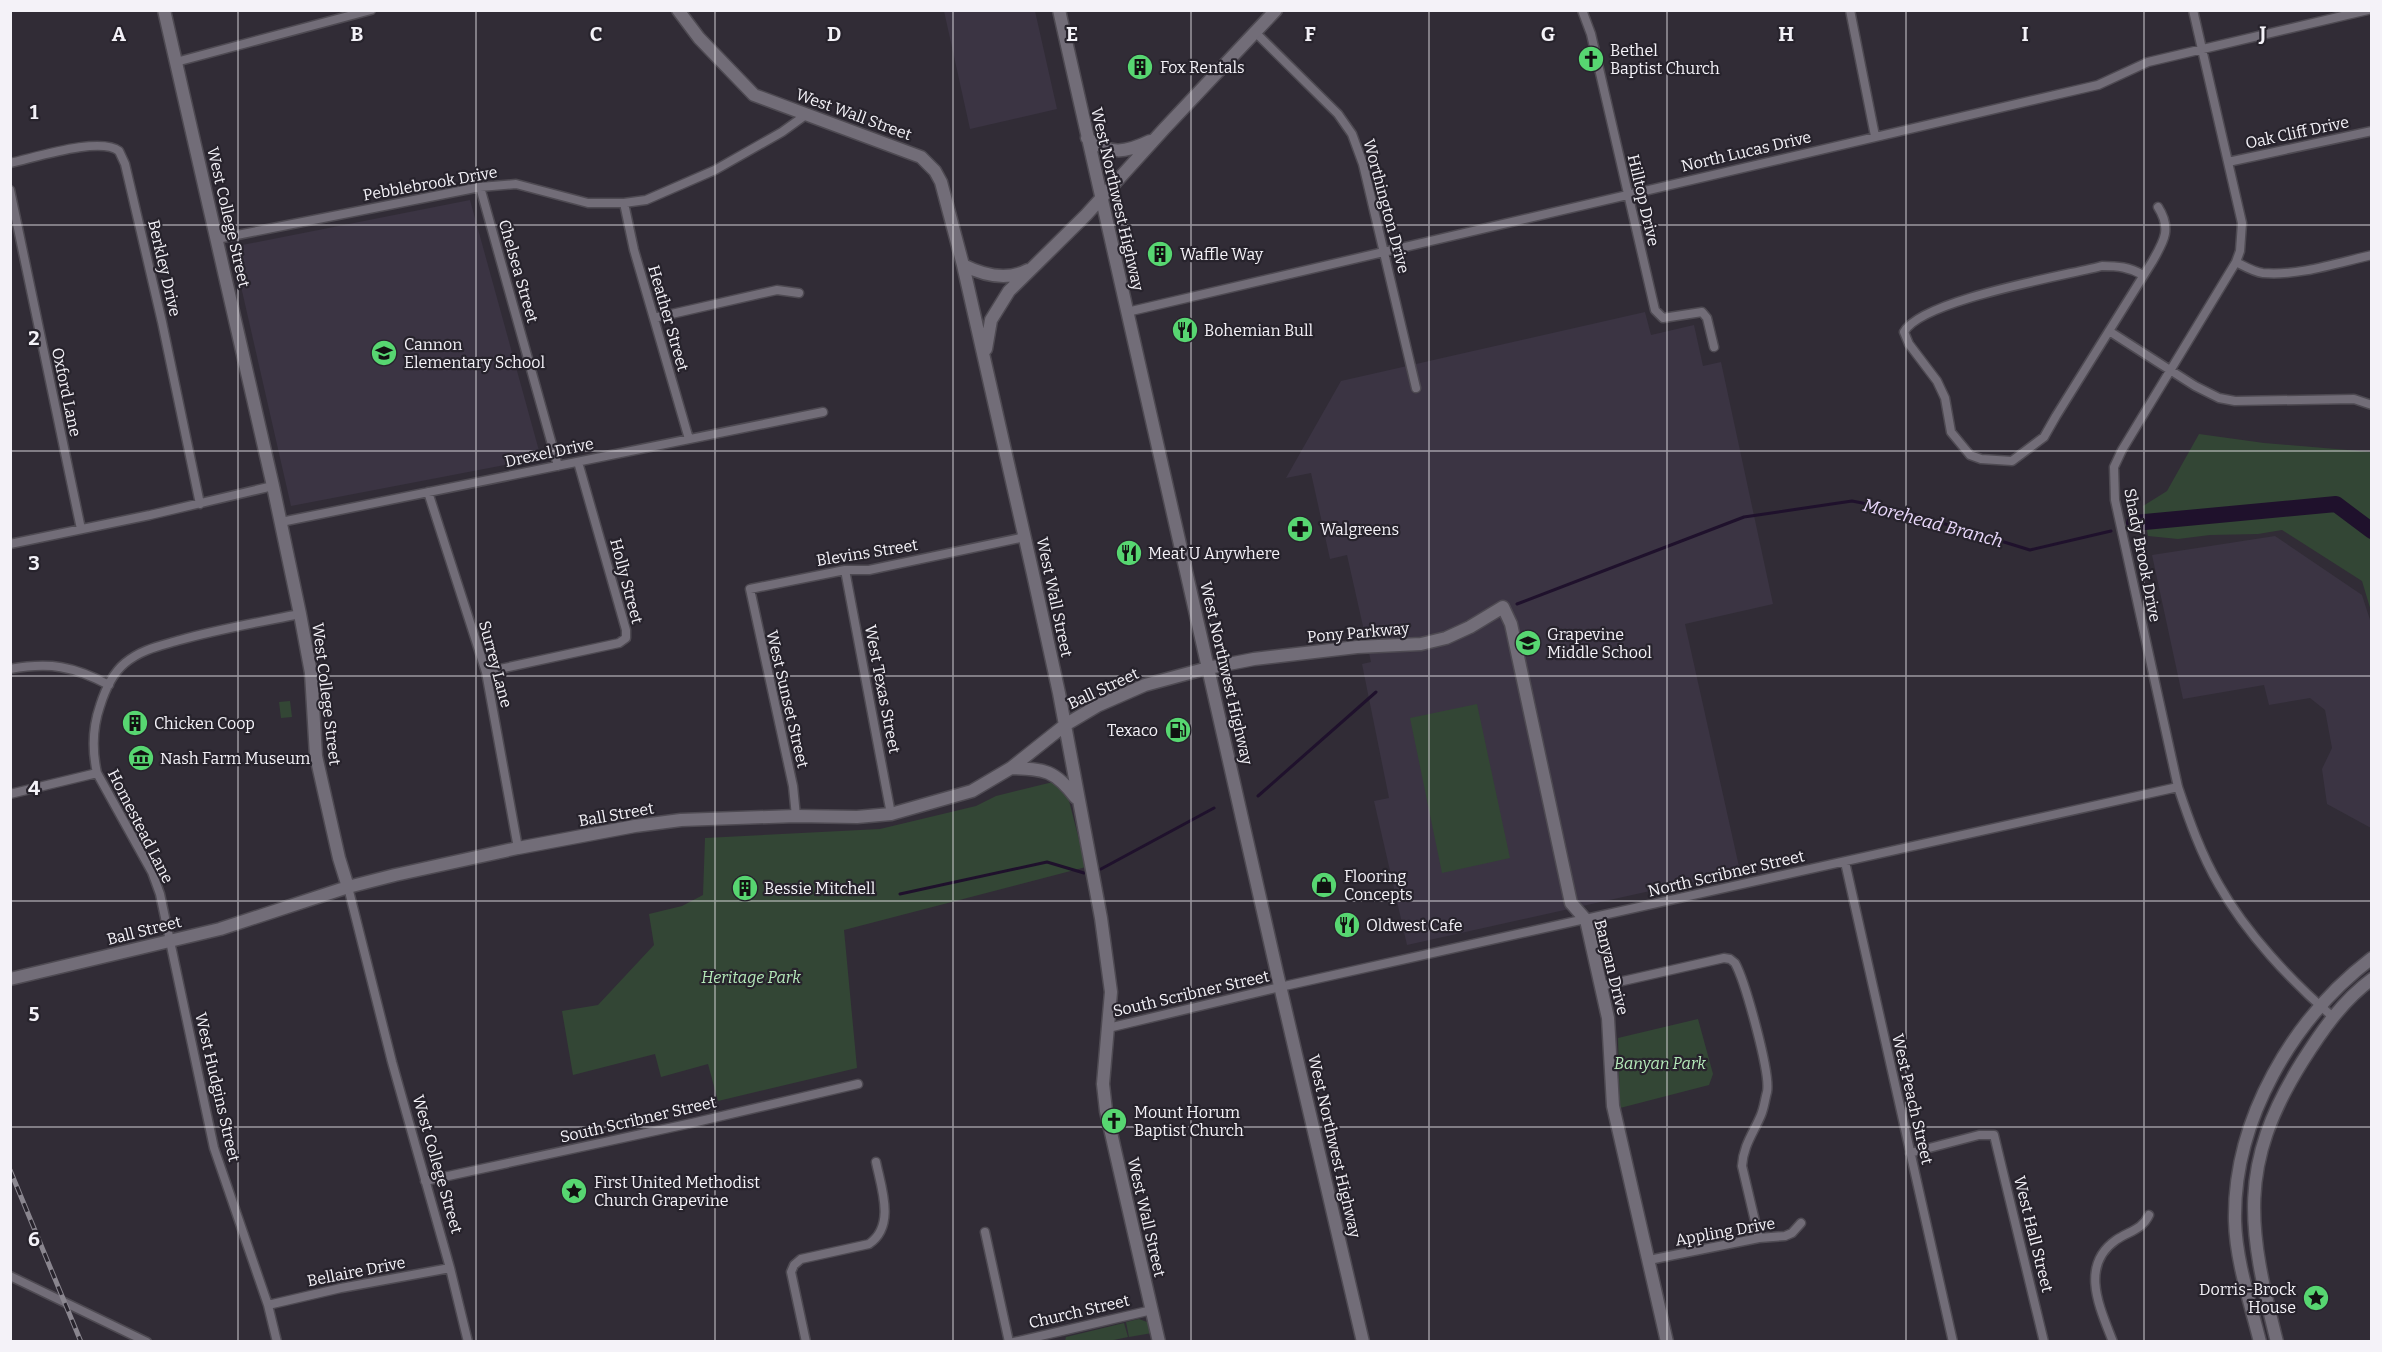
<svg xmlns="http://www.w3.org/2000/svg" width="2382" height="1352" font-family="Bitter,serif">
	<rect width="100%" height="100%" fill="#312c36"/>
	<path fill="#3b3443" d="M944 11H1035L1057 109 970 129Z
		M470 200 541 458 291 506 232 247Z
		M1645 312 1651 335 1694 325 1703 366 1721 362 1773 604 1685 624 1740 871 1407 945 1374 801 1389 798 1362 664 1371 662 1347 555 1330 559 1311 473 1286 478 1341 381Z
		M2275 536 2362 595 2371 623V828L2327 804 2322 769 2332 748 2325 710 2310 698 2269 705 2264 685 2183 699 2152 555Z"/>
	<path fill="#334635" d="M2199 434 2264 443 2371 452V611L2362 581 2282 530 2258 534 2210 535 2178 539 2148 536 2143 506 2167 491Z
		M290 701 292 717 281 718 279 702Z
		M1477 704 1510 858 1442 873 1410 718Z
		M1053 782 1066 789 1086 867 844 930 857 1068 718 1101 708 1064 661 1077 655 1054 573 1075 562 1011 598 1005 654 945 649 914 682 906 703 895 705 838 880 829 976 806 996 796Z
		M1698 1019 1713 1074 1709 1085 1620 1108 1618 1038Z
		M1139 1319 1147 1322 1152 1333 1129 1337 1126 1322Z
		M1124 1323 1128 1337 1109 1341H1065L1066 1337Z"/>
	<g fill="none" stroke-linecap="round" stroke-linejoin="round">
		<path stroke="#1f112c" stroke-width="3" d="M1517 604 1744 517 1852 501 1903 511 2030 550 2111 531
			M1258 796 1376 692
			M1101 869 1214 808
			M900 894 1047 862 1084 873"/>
		<path stroke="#1f112c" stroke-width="16" d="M2134 523 2336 504 2372 531"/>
		<g stroke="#4e4a52" stroke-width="11">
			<path id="street" d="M1582 10 1591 34 1655 310 1663 318 1702 312 1707 318 1714 347
				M1850 10 1875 136
				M2193 10 2242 223 2240 251 2236 262 2122 450 2114 467 2115 500 2178 787C2189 820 2201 854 2219 885 2246 933 2291 981 2333 1017
				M1255 32 1338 114 1352 134 1363 164 1416 388
				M176 62 371 10
				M2228 162 2372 131
				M10 163C34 158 100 136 119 151L125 164 162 322 200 504
				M480 187 558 466
				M10 190 81 529
				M624 203 634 250 689 439
				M217 239 480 187 516 184 588 203H624L646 200 715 170 782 132 807 114
				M2236 262C2244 266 2254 272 2263 273 2299 276 2337 263 2372 255
				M2143 275C2129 267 2118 266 2102 266 2063 276 1921 300 1904 332L1909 344 1937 381 1945 398 1951 432 1970 455 1981 459 2012 461 2044 437 2056 416 2152 262C2164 241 2172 229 2158 207
				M1127 312 2098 85 2148 62 2368 10
				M654 318 777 290 799 293
				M2109 331 2195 386 2219 398 2235 401 2354 399 2372 405
				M428 492 486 672 518 848
				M281 522 823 412
				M10 544 150 515 273 486
				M845 570 891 814
				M10 669C50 662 73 666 109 685
				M486 672 619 643 626 638V630L578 462
				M10 794 97 773
				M796 816 793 786 750 589 845 570H869L1025 537
				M1845 862 1953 1342
				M348 887 392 1062 450 1268 468 1342
				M1601 986 1724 958 1730 959 1735 963C1745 981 1771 1074 1767 1092 1765 1099 1764 1108 1761 1115 1754 1132 1743 1146 1742 1166L1759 1238
				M1108 1028 1280 987 2178 787
				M1910 1153 1979 1135H1994L2044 1342
				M425 1181 692 1123 858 1084
				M985 1232 1009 1342
				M1649 1260 1759 1238 1785 1236 1792 1233 1801 1223
				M10 1276 147 1342
				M268 1305 341 1288 450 1268
				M277 1342 268 1305 214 1148 160 894 152 872 97 773C92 750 92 729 100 706 105 690 113 673 125 663 142 649 160 646 180 640 219 629 260 622 300 614
				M806 1342 791 1272 794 1265 801 1259 869 1244C896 1226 881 1187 876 1162
				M1014 1342 1152 1310
				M2113 1342C2100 1308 2079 1266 2116 1240 2129 1231 2142 1230 2149 1215"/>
		</g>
		<g stroke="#4e4a52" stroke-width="15">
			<path id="secondary" d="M164 10 273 486 300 614 311 673 316 756 339 858 348 887
				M678 10 699 38 754 95 921 157 935 171 941 182 963 265 1033 574 1059 693 1101 918 1111 992 1103 1084 1106 1111 1159 1342
				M1059 10 1277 973 1363 1342
				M1087 138C1110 155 1125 153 1150 141
				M963 265C983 275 1007 281 1028 270
				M986 349 991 320 1009 291 1086 215 1164 129 1276 10
				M1011 768C1045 769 1055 770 1076 798
				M10 979 220 929 348 887 395 875 518 848 635 826 681 820 796 816 857 817 891 814 972 791 1011 768 1065 725 1097 706 1145 685 1208 668 1254 659 1357 647 1421 644 1446 638 1470 627 1503 607 1511 624 1571 903 1586 920 1608 1018 1613 1106 1667 1342
				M2260 1342C2250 1302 2236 1261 2235 1221 2233 1120 2293 1018 2372 958
				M2277 1342C2248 1228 2237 1166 2302 1062 2321 1032 2342 1001 2372 979"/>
		</g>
		<use href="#street" stroke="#726d78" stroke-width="8"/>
		<use href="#secondary" stroke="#726d78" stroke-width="12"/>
		<g stroke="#8a868f" stroke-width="5">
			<path id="rail" d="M10 1170 81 1342"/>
		</g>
		<use href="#rail" stroke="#27232c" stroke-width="3" stroke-dasharray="9" stroke-linecap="butt"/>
	</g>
	<path fill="none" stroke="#f4f2f8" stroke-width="1.5" stroke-opacity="0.55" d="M238 10V1342M476 10V1342M715 10V1342M953 10V1342M1191 10V1342M1429 10V1342M1667 10V1342M1906 10V1342M2144 10V1342M10 225H2372M10 451H2372M10 676H2372M10 901H2372M10 1127H2372"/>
	<defs>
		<g id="church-disc" transform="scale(1.35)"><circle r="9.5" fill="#57d671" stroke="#27232c"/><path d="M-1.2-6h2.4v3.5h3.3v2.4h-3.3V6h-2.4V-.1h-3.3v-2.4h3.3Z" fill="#111"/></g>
		<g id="building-disc" transform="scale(1.35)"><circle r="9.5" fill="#57d671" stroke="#27232c"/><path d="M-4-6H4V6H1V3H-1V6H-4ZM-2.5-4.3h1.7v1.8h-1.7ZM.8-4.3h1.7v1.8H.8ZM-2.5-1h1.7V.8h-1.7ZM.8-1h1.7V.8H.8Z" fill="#111"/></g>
		<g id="restaurant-disc" transform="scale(1.35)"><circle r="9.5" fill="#57d671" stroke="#27232c"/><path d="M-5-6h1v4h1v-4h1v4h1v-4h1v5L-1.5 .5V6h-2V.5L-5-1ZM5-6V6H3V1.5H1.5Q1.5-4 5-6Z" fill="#111"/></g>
		<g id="school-disc" transform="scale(1.35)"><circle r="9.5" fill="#57d671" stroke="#27232c"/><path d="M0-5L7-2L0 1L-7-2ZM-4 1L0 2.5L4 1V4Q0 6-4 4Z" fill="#111"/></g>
		<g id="pharmacy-disc" transform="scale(1.35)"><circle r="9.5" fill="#57d671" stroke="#27232c"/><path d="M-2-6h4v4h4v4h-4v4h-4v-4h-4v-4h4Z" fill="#111"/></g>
		<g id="fuel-disc" transform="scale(1.35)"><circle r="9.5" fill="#57d671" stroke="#27232c"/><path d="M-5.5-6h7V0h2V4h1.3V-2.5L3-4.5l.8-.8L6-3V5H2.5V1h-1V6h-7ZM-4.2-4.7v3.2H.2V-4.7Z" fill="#111"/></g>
		<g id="museum-disc" transform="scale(1.35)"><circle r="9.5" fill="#57d671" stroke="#27232c"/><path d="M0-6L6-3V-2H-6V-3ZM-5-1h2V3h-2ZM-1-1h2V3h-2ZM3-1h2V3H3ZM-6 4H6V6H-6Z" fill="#111"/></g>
		<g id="shop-disc" transform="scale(1.35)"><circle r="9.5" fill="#57d671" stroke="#27232c"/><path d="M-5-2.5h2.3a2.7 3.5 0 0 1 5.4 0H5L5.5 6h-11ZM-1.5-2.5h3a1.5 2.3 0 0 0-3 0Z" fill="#111"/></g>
		<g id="sight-disc" transform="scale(1.35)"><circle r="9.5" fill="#57d671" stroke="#27232c"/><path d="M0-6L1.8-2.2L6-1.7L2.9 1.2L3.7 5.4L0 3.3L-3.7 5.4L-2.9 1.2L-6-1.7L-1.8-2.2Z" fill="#111"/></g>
	</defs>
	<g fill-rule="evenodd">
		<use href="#church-disc" x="1591" y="59"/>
		<use href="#building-disc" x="1140" y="67"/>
		<use href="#building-disc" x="1160" y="254"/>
		<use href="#restaurant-disc" x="1185" y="330"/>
		<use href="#school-disc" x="384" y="353"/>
		<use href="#pharmacy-disc" x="1300" y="529"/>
		<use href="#restaurant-disc" x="1129" y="553"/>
		<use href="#school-disc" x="1528" y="643"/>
		<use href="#building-disc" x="135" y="723"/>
		<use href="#fuel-disc" x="1178" y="730"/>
		<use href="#museum-disc" x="141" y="758"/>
		<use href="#shop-disc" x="1324" y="885"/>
		<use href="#building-disc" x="745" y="888"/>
		<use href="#restaurant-disc" x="1347" y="925"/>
		<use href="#church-disc" x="1114" y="1121"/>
		<use href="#sight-disc" x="574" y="1191"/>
		<use href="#sight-disc" x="2316" y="1298"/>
	</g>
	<g text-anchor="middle" stroke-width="4.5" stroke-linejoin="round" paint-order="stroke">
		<g font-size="16" fill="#f4f2f8" stroke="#27232c" text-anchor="start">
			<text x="1610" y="56">Bethel<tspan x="1610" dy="18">Baptist Church</tspan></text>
			<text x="1160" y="73">Fox Rentals</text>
			<text x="1180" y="260">Waffle Way</text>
			<text x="1204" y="336">Bohemian Bull</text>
			<text x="404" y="350">Cannon<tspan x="404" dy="18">Elementary School</tspan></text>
			<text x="1320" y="535">Walgreens</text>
			<text x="1148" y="559">Meat U Anywhere</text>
			<text x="1547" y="640">Grapevine<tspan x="1547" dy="18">Middle School</tspan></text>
			<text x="154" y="729">Chicken Coop</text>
			<text x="1158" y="736" text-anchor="end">Texaco</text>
			<text x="160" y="764">Nash Farm Museum</text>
			<text x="1344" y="882">Flooring<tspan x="1344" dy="18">Concepts</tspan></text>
			<text x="764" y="894">Bessie Mitchell</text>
			<text x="1366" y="931">Oldwest Cafe</text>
			<text x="1134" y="1118">Mount Horum<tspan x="1134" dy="18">Baptist Church</tspan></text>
			<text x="594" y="1188">First United Methodist<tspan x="594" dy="18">Church Grapevine</tspan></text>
			<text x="2296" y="1295" text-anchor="end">Dorris-Brock<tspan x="2296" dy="18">House</tspan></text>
		</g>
		<g font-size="16" fill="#f4f2f8" stroke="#27232c">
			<text transform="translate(854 114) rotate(20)" y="6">West Wall Street</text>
			<text transform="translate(2297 132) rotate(-12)" y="6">Oak Cliff Drive</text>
			<text transform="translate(1746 151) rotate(-13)" y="6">North Lucas Drive</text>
			<text transform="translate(430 183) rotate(-10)" y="6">Pebblebrook Drive</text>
			<text transform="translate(1118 199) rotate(77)" y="6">West Northwest Highway</text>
			<text transform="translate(1644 200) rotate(77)" y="6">Hilltop Drive</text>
			<text transform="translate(1387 206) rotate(75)" y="6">Worthington Drive</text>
			<text transform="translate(229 217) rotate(77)" y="6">West College Street</text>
			<text transform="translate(165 268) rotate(77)" y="6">Berkley Drive</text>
			<text transform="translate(519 271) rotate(74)" y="6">Chelsea Street</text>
			<text transform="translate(669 318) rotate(74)" y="6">Heather Street</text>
			<text transform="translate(67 392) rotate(78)" y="6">Oxford Lane</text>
			<text transform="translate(549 452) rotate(-12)" y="6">Drexel Drive</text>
			<text transform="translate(867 552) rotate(-9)" y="6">Blevins Street</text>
			<text transform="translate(2143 555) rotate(79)" y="6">Shady Brook Drive</text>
			<text transform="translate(627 581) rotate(75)" y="6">Holly Street</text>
			<text transform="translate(1055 597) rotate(78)" y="6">West Wall Street</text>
			<text transform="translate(1358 632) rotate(-5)" y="6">Pony Parkway</text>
			<text transform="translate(496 664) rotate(75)" y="6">Surrey Lane</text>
			<text transform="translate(1227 673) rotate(77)" y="6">West Northwest Highway</text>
			<text transform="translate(1103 688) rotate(-25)" y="6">Ball Street</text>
			<text transform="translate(883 689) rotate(79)" y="6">West Texas Street</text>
			<text transform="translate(327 694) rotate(83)" y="6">West College Street</text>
			<text transform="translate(788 699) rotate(77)" y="6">West Sunset Street</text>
			<text transform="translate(616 814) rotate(-10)" y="6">Ball Street</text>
			<text transform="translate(141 826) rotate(63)" y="6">Homestead Lane</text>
			<text transform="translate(1726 873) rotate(-13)" y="6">North Scribner Street</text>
			<text transform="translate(144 930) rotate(-14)" y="6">Ball Street</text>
			<text transform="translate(1612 967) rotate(76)" y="6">Banyan Drive</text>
			<text transform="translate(1191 993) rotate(-13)" y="6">South Scribner Street</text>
			<text transform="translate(218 1087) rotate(77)" y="6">West Hudgins Street</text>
			<text transform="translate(1913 1099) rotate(77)" y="6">West Peach Street</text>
			<text transform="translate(638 1119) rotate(-13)" y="6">South Scribner Street</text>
			<text transform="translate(1335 1146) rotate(77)" y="6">West Northwest Highway</text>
			<text transform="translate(438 1164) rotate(74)" y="6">West College Street</text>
			<text transform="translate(1147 1217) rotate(77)" y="6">West Wall Street</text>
			<text transform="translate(1725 1231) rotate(-10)" y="6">Appling Drive</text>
			<text transform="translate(2034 1234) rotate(76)" y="6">West Hall Street</text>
			<text transform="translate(356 1271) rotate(-11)" y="6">Bellaire Drive</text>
			<text transform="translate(1079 1311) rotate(-13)" y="6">Church Street</text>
		</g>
		<g font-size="16" font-style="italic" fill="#b5eaba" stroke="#27232c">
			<text x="751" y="983">Heritage Park</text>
			<text x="1660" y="1069">Banyan Park</text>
		</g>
		<g font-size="18" font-style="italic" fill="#ead9fc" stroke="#27232c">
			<text transform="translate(1933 523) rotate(15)" y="6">Morehead Branch</text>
		</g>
	</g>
	<g font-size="20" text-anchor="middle" font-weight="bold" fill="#f4f2f8" stroke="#27232c" stroke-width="4.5" stroke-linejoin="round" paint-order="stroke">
		<text x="119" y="41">A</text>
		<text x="357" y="41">B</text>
		<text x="596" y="41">C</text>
		<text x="834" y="41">D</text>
		<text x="1072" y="41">E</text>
		<text x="1310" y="41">F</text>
		<text x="1548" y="41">G</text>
		<text x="1786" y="41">H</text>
		<text x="2025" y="41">I</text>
		<text x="2263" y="41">J</text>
		<text x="34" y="119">1</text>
		<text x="34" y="345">2</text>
		<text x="34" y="570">3</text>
		<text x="34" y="795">4</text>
		<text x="34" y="1021">5</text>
		<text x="34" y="1246">6</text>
	</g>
	<rect width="2382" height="1352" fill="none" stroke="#f4f2f8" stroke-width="24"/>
</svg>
